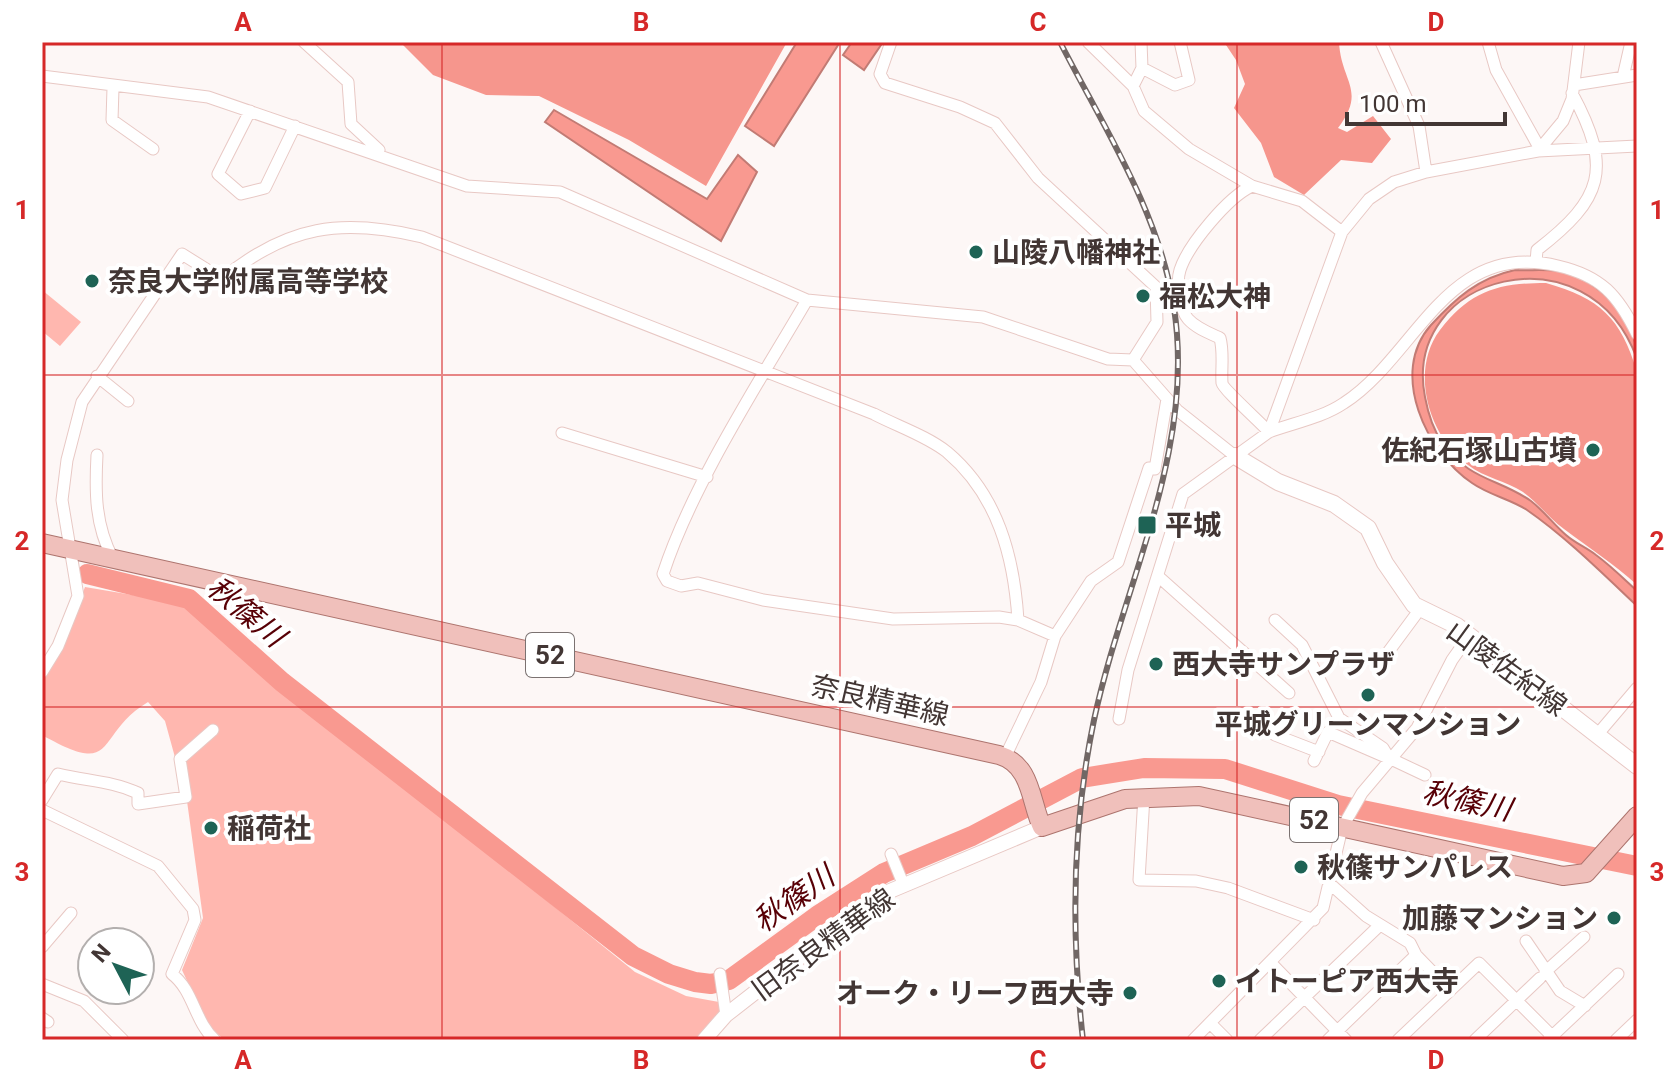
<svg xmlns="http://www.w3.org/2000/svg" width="1679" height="1082" font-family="Roboto,'Noto Sans JP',sans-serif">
	<rect width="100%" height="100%" fill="#fdf7f6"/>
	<path fill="#ffb7af" d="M42 290 81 322 60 346 42 331Z
		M85 587 186 604 195 608 256 665 635 972 686 996 719 1002 723 1012 696 1040H225L208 1026 182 970 203 918 187 801 165 721 148 702C93 735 120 779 42 735V679L63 645Z"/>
	<path fill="#f6968d" d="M400 42H787L706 186 629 140 539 96 486 95 433 75Z
		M1224 42H1339C1341 82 1367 90 1338 128L1347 132 1373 116 1391 139 1372 163 1341 160 1304 195 1274 177 1261 143 1234 108 1245 84 1236 60Z
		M1546 283C1600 298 1621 318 1637 372V585C1614 564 1589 548 1564 529 1549 518 1538 503 1523 492 1506 481 1485 478 1468 465 1429 437 1409 371 1440 330 1470 291 1498 283 1546 283Z"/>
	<path fill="#f99990" stroke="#c27b74" stroke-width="2" d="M797 42H840L774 146 745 126Z
		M852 42H883L864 70 843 55Z
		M554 110 707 199 738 155 757 172 721 241 545 122Z
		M1515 270C1533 271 1555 268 1571 274 1605 287 1637 322 1637 359 1589 225 1401 274 1425 397 1428 413 1432 428 1442 442 1469 481 1498 478 1531 501 1544 511 1554 525 1566 535 1575 543 1587 548 1596 555 1611 566 1624 579 1637 591V606C1603 574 1566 537 1527 510 1510 499 1489 495 1472 483 1427 453 1388 373 1431 325 1456 298 1478 278 1515 270Z"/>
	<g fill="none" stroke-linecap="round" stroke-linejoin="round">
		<path stroke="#f99990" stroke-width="20" d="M87 574 189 599 282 682 633 956 669 974 695 982 711 984 729 980 817 916 884 873 972 836 1082 778 1144 768 1225 769 1338 805 1637 866"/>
		<g stroke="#e8c8c4" stroke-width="13">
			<path id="minor" d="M304 42 348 82 351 124 379 150 377 154
				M891 42 880 74 885 83 960 107 995 123 1038 178 1156 287 1157 322 1133 360
				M1088 42 1133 86 1144 111 1189 149 1252 186 1302 201 1342 232
				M1381 42 1419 126 1426 172
				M1488 42 1496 70 1540 149
				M1142 68 1175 85 1189 80 1180 42
				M42 76 208 97 467 186 560 192 807 300 983 317 1108 359 1133 360 1177 410 1235 456
				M1623 77 1631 42
				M1574 85 1637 75
				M1133 86 1142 68 1141 42
				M113 88 112 120 153 149
				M250 111 218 174 241 194 265 188 295 126
				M1538 151 1637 146
				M1252 186C1228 197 1188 245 1180 270 1176 282 1180 310 1188 319 1196 328 1209 333 1220 338 1224 353 1221 367 1222 383 1223 389 1261 423 1269 432 1293 423 1322 418 1344 403 1417 356 1446 239 1558 266 1601 276 1618 295 1637 334
				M1536 262 1537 250C1603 199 1613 169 1572 93
				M807 300C759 382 692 485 663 574L667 581 681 586 698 583 763 600 893 619 999 617 1018 620 1055 636
				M97 376 128 401
				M562 433 707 477
				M97 455C95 492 95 525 113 559
				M1159 577 1289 693
				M1275 620 1302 645 1339 718 1383 748 1389 758 1425 775
				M1386 655 1420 609
				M42 672 58 646 78 596 62 500 67 460 82 402 182 254 222 279C288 225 342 218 422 237L874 414C897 426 927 436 947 452 998 495 1014 557 1018 620
				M1119 719 1128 670 1183 494 1269 432 1342 232 1369 199 1394 182 1426 172 1538 151 1563 121 1572 99 1579 42
				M1275 735 1319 752
				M1597 735 1637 688
				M1005 757 1041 682 1055 636 1091 581 1118 562 1149 468 1155 469 1167 399
				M1314 761 1328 732 1388 758
				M1144 796 1139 880 1196 881 1228 888 1314 920
				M42 800 58 774C86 781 112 781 138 793V804L186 797 180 759 213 730
				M42 810 158 866 193 909 195 920 172 974C194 991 194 1021 215 1040
				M891 854 904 886
				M1328 882 1366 916 1410 943 1416 955 1450 990
				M1526 941 1560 991 1585 1006
				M42 947 71 913
				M1271 963 1346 1040
				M1545 972 1584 937
				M720 974 726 1015
				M42 984 84 1001 123 1040
				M42 1018 48 1022
				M1210 1023 1227 1040
				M1193 1040 1323 908 1342 828 1362 793 1417 728 1452 660 1469 636
				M1260 1040 1380 925
				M1328 1040 1416 955
				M1398 1040 1479 963 1556 1040
				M1475 1040 1540 978
				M1548 1040 1618 974
				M1616 1040 1637 1020"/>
		</g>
		<g stroke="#e8c8c4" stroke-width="16">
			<path id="tertiary" d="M704 1040 726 1015 866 906 890 891 1042 827"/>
		</g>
		<g stroke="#e8c8c4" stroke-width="18">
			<path id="secondary" d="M1235 456 1278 482 1334 504 1368 528 1385 563 1414 605 1457 626 1637 766"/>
		</g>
		<g stroke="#ad746e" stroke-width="20">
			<path id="primary" d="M42 543 999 755C1032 765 1030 801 1042 827L1125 799 1199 796 1563 876 1586 873 1637 816"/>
		</g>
		<use href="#minor" stroke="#fff" stroke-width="11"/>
		<use href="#tertiary" stroke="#fff" stroke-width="14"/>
		<use href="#secondary" stroke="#fff" stroke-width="16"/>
		<use href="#primary" stroke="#f0c0bb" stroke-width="18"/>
		<g stroke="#716765" stroke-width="6">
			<path id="rail" d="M1060 42C1103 126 1160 213 1174 308 1196 451 1123 584 1094 720 1072 825 1071 934 1083 1040"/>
		</g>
		<use href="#rail" stroke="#fff" stroke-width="3" stroke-dasharray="9" stroke-linecap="butt"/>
	</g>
	<path fill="none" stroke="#d62828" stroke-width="2" stroke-opacity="0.55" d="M442 42V1040M840 42V1040M1237 42V1040M42 375H1637M42 707H1637"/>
	<g fill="#1e6355" stroke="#fff" stroke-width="3">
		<circle cx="976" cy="252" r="8"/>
		<circle cx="92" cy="281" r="8"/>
		<circle cx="1143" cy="296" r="8"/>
		<circle cx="1593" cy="450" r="8"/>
		<rect x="1137" y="515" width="20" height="20" rx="4"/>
		<circle cx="1156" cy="664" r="8"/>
		<circle cx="1368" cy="695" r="8"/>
		<circle cx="211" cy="828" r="8"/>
		<circle cx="1301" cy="867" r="8"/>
		<circle cx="1614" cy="918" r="8"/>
		<circle cx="1219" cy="981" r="8"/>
		<circle cx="1130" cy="993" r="8"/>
	</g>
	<g text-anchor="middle" stroke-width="8" stroke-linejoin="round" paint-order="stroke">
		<g fill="#fff" stroke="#7b7271" stroke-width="2">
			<rect x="526" y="633" width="48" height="44" rx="6"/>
			<rect x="1290" y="798" width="48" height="44" rx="6"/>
		</g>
		<g font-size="26" font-weight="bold" fill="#423634">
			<text x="550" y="664">52</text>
			<text x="1314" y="829">52</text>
		</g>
		<g font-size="28" font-weight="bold" fill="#423634" stroke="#fff" text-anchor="start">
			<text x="992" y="262">山陵八幡神社</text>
			<text x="108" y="291">奈良大学附属高等学校</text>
			<text x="1159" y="306">福松大神</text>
			<text x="1577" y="460" text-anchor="end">佐紀石塚山古墳</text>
			<text x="1165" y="535">平城</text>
			<text x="1172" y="674">西大寺サンプラザ</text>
			<text x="1368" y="734" text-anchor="middle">平城グリーンマンション</text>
			<text x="227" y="838">稲荷社</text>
			<text x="1317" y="877">秋篠サンパレス</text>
			<text x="1598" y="928" text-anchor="end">加藤マンション</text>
			<text x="1235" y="991">イトーピア西大寺</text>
			<text x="1114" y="1003" text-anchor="end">オーク・リーフ西大寺</text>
		</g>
		<g font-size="28" fill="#423634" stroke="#fff">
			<text transform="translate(1507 668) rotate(36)" y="10">山陵佐紀線</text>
			<text transform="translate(880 700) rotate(13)" y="10">奈良精華線</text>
			<text transform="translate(823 944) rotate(-36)" y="10">旧奈良精華線</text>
		</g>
		<g font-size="30" font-style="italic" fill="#580006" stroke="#fff">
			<text transform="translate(246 612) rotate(40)" y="10">秋篠川</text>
			<text transform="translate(1467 801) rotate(12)" y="10">秋篠川</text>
			<text transform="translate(794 899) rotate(-35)" y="10">秋篠川</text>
		</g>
	</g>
	<rect width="1679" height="1082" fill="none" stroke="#ffffff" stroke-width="88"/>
	<g transform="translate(116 966) rotate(311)"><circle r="38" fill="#ffffff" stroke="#b3afae" stroke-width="2"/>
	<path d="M0-6L14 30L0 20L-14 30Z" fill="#1e6355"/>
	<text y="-12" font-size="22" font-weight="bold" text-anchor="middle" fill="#423634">N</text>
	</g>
	<path d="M1347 112v12h158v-12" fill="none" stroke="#423634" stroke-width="4"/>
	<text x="1359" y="112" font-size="24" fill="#423634" stroke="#ffffff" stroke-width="6" paint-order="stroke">100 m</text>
	<rect x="44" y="44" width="1591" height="994" fill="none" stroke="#d62828" stroke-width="3"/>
	<g font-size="26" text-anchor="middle" font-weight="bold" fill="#d62828">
		<text x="243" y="31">A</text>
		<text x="641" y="31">B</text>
		<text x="1038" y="31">C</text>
		<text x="1436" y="31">D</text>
		<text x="22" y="219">1</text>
		<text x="1657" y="219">1</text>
		<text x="22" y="550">2</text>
		<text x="1657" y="550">2</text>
		<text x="22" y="881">3</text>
		<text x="1657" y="881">3</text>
		<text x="243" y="1069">A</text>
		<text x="641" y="1069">B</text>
		<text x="1038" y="1069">C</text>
		<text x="1436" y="1069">D</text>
	</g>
</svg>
